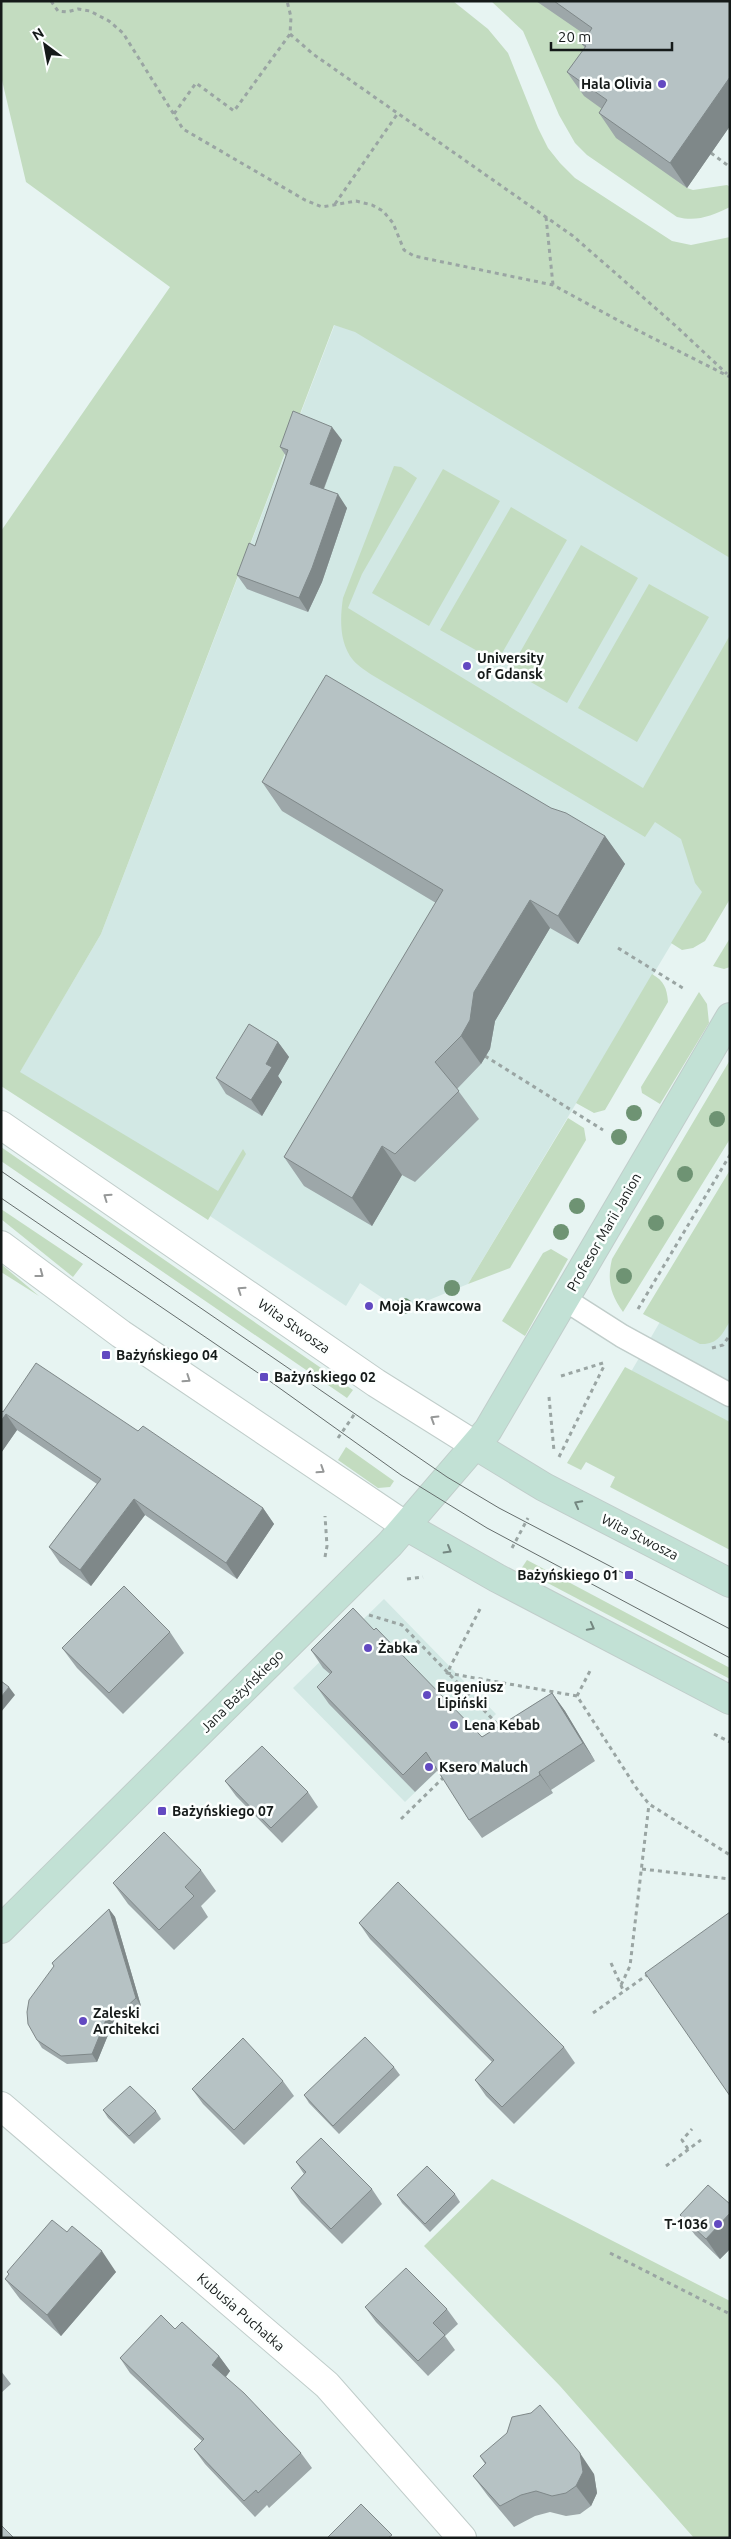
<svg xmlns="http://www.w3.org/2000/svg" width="731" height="2539" font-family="Ubuntu,sans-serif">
	<rect width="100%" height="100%" fill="#e7f4f2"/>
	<path fill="#d2e8e4" d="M366 243 730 487V846L468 1284 402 1311 360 1283 346 1306 12 1085 101 934Z
		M730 1201V1527L595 1434Z
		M384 1599 496 1714 405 1802 293 1688Z"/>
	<path fill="#c3dcc0" d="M1 1H453L488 29 508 53 538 128 548 148 560 163 575 178 672 241 691 245 730 237V558L355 332 334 325 101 934 20 1072 218 1191 243 1149 246 1154 208 1220 1 1086V531L170 287 26 182 1 76Z
		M491 1H730V125L687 188 693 190 727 185 730 187V207C711 216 697 222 677 217L587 155 575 143 559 115 523 31Z
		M394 466 401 467 417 478 362 574 348 608 643 788 730 635V899L705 941 693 948 682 950 671 943 702 892 695 883 681 839 655 822 645 837 372 675C366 671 358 666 353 660 339 643 340 618 343 598Z
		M443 469 500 501 429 626 372 593Z
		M511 507 567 540 497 662 440 630Z
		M581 545 638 578 567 703 510 670Z
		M649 584 709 617 637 742 578 708Z
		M730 938V967L724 969 713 966Z
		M652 974C664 981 667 988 668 1002L605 1110 594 1113 576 1103Z
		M699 992 707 1004 709 1023 660 1104 642 1093 641 1087Z
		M730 1060V1139L623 1312C610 1294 607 1280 612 1259Z
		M568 1118 584 1128 586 1140 510 1268 468 1284Z
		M1 1147 353 1390 347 1398 1 1161Z
		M730 1170V1321C722 1335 717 1345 700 1344L643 1314Z
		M1 1209 83 1264 73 1277 1 1219Z
		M551 1249 568 1259 525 1336 502 1321 543 1253Z
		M1 1264 39 1296 1 1272Z
		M625 1367 730 1422V1550L610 1487 615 1477 586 1462 581 1470 567 1463Z
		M346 1447 394 1481 390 1487 378 1488 338 1460Z
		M527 1560 730 1668V1679L521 1569Z
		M492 2179 730 2301V2538H694L560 2386 424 2246Z"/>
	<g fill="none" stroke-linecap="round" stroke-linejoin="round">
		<g stroke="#c0cdca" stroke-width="25">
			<path id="lane" d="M564 1299 622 1336 730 1395"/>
		</g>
		<g stroke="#c0cdca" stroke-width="30">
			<path id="street" d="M1 1125 376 1383 475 1445
				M1 1245 121 1334 406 1526
				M1 2106 327 2385 462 2538"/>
		</g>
		<g stroke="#c0cdca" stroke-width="30">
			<path id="secondary" d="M475 1445 544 1487 730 1583
				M406 1526 497 1578 730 1700
				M1 1929 390 1544 488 1430 730 1017"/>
		</g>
		<path stroke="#9aa5a3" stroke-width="3" stroke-dasharray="4 4" stroke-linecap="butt" d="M51 1 58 11 67 12 78 9 90 11 109 21 123 33 183 129 305 200 322 207 356 201 372 205 383 211 393 223 404 250 414 256 553 285 623 323 730 377
			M290 34 313 54 573 236 677 327 727 374
			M174 114 196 83 234 111 290 34 291 17 287 1
			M711 153 730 167
			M335 204 398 113
			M546 217 553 285
			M618 948 686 990
			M485 1056 603 1130
			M638 1309 730 1155
			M712 1348 723 1345 730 1335
			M561 1376 603 1363
			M549 1397 554 1451
			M338 1438 356 1412
			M559 1457 605 1364
			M512 1548 528 1518
			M325 1557 327 1546 325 1516
			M407 1579 423 1577
			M480 1609 447 1673 577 1696 637 1789 649 1804 730 1855
			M369 1615 402 1625 502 1729
			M577 1696 591 1669
			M714 1734 730 1742
			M401 1819 445 1776
			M642 1869 730 1879
			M611 1963 624 1992
			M621 1985 630 1966 649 1804
			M593 2013 650 1973
			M688 2149 682 2140 692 2129
			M666 2166 701 2140
			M610 2253 730 2314"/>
		<use href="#lane" stroke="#fff" stroke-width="22"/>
		<use href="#street" stroke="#fff" stroke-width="28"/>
		<use href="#secondary" stroke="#c2e1d5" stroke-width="28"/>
		<path stroke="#656d6c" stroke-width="1" d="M1 1171 447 1477 499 1508 730 1629
			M1 1198 264 1377 401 1475 487 1528 730 1658"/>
	</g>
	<g fill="#6e9373">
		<circle cx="634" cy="1113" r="8"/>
		<circle cx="717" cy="1119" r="8"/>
		<circle cx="619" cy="1137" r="8"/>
		<circle cx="685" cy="1174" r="8"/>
		<circle cx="577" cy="1206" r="8"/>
		<circle cx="656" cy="1223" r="8"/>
		<circle cx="561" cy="1232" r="8"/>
		<circle cx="624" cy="1276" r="8"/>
		<circle cx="452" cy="1288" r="8"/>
		<circle cx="404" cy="1306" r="8"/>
	</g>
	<path fill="#9da7a9" d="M536 1H730V126L687 188 616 138 599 113 602 109 584 96 567 72 585 48 582 44 587 36Z
		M342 440 324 489 347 508 322 582 308 612 247 589 237 575 255 546 286 456 280 447Z
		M262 782 551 808 605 836 625 864 578 944 550 928 495 1021 490 1049 481 1064 457 1089 479 1119 415 1182 402 1175 372 1226 304 1186 284 1157 436 903 282 811Z
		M278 1042 289 1057 278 1076 282 1082 262 1116 226 1094 216 1078Z
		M1 1410 3 1412 138 1431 263 1508 274 1524 237 1579 145 1515 91 1586 60 1563 49 1547 97 1484 17 1430 1 1453Z
		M374 1630 482 1737 552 1693 565 1711 595 1761 551 1790 553 1793 482 1838 469 1820 438 1770 415 1792 329 1704 317 1687 330 1674 323 1668 311 1650Z
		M170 1632 184 1653 123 1714 77 1668 62 1648Z
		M225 1781 308 1792 318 1807 282 1843 236 1796Z
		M201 1870 216 1891 201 1906 208 1917 174 1950 128 1904 113 1883Z
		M109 1909 115 1917 141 2006 129 2017 115 2018 97 2062 67 2064 42 2048 37 2040 54 1966 52 1963Z
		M359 1923 564 2047 575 2063 514 2124 486 2096 475 2080 492 2062 370 1939Z
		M394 2067 400 2075 339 2134 309 2103 304 2095Z
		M283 2081 294 2096 244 2145 203 2104 192 2089Z
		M103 2110 156 2111 161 2119 134 2144 108 2118Z
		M296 2162 372 2189 382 2204 342 2244 301 2203 291 2188 304 2174Z
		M455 2194 460 2202 430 2232 402 2203 397 2195Z
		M730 2204V2249L720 2259 695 2235 680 2215Z
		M67 2232 116 2272 61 2336 20 2299 5 2279 9 2274 7 2272Z
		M365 2307 447 2309 458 2324 445 2336 455 2350 428 2376 376 2322Z
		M175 2329 219 2356 230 2371 226 2377 301 2453 312 2468 269 2508 267 2505 255 2517 205 2464 194 2449 202 2441 130 2373 120 2358Z
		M1 2371 11 2384 1 2393Z
		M480 2456 594 2474 597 2493 591 2506 580 2514 566 2516 550 2512 535 2516 514 2527 488 2496 473 2476 485 2464Z"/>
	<path fill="#7f8889" d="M730 77V126L687 188 670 163Z
		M332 427 342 440 320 498 310 484Z
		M338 494 347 508 322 582 308 612 299 598Z
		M605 836 625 864 578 944 558 916Z
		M530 900 550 928 495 1021 490 1049 481 1064 461 1036 474 992Z
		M278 1042 289 1057 278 1076 282 1082 262 1116 251 1100 266 1064Z
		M382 1146 402 1175 372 1226 352 1198Z
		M6 1414 17 1430 1 1453V1421Z
		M134 1499 145 1515 91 1586 80 1570Z
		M263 1508 274 1524 237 1579 226 1563Z
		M9 1687 15 1695 1 1712V1697Z
		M552 1693 565 1711 595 1761 583 1743Z
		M539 1772 553 1793 540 1775Z
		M109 1909 115 1917 141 2006 136 1998Z
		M110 2010 115 2018 97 2062 92 2054Z
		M730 2213V2249L720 2259 706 2239Z
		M102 2251 116 2272 61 2336 47 2315Z
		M219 2356 230 2371 223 2380 212 2365Z
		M580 2453 594 2474 597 2493 591 2506 576 2486Z"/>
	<path fill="#b6c2c4" stroke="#7f8889" d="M554 1H730V77L670 163 599 113 607 100 567 72 586 46 582 44 592 28Z
		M293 411 332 427 310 484 338 494 312 568 299 598 237 575 249 543 255 546 288 450 280 447Z
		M326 675 551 808 566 813 605 836 558 916 530 900 474 992 470 1020 461 1036 435 1062 459 1091 395 1154 382 1146 352 1198 284 1157 443 890 262 782Z
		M249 1024 278 1042 266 1064 272 1067 251 1100 216 1078Z
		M36 1363 138 1431 143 1426 263 1508 226 1563 134 1499 80 1570 49 1547 101 1479 6 1414 1 1421V1410L3 1412Z
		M124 1586 170 1632 109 1693 62 1648Z
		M353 1608 374 1630 376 1628 482 1737 552 1693 583 1743 539 1772 540 1775 469 1820 426 1752 403 1775 317 1687 332 1672 311 1650Z
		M1 1681 9 1687 1 1697Z
		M262 1746 308 1792 271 1828 225 1781Z
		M164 1832 201 1870 185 1887 194 1896 159 1930 113 1883Z
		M398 1882 564 2047 502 2107 475 2080 494 2060 359 1923Z
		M109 1909 136 1998 124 2009 110 2010 92 2054 61 2056 37 2040 28 2024 27 2012 29 2000 54 1966 52 1963Z
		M730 1912V2096L645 1973Z
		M365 2037 394 2067 333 2126 304 2095Z
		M243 2038 283 2081 234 2130 192 2089Z
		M130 2086 156 2111 129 2136 103 2110Z
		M321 2138 372 2189 331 2229 291 2188 306 2172 296 2162Z
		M427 2166 455 2194 425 2224 397 2195Z
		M708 2185 730 2204V2213L706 2239 680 2215Z
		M52 2220 67 2232 72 2226 102 2251 47 2315 5 2279 9 2274 7 2272Z
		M406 2268 447 2309 433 2323 445 2335 418 2361 365 2307Z
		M161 2315 175 2329 182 2322 219 2356 212 2365 244 2393 301 2453 258 2493 256 2490 244 2501 194 2449 204 2439 120 2358Z
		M540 2405 580 2453 583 2472 576 2486 566 2493 552 2496 536 2491 521 2495 500 2506 473 2476 486 2463 480 2456 507 2433 512 2417 531 2413Z
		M361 2504 392 2535 388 2538H327Z
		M1 2525 14 2538H1Z"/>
	<defs><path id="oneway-chevron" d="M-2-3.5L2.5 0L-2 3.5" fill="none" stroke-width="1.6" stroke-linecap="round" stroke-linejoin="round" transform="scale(1.25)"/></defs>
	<g stroke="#969898">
		<use href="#oneway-chevron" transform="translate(107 1197) rotate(-145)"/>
		<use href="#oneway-chevron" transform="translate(40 1274) rotate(37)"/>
		<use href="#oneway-chevron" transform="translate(241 1290) rotate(-145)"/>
		<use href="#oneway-chevron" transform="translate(187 1379) rotate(34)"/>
		<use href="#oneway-chevron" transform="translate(434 1419) rotate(-148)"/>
		<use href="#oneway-chevron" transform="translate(321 1470) rotate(33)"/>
	</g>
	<g stroke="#748780">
		<use href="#oneway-chevron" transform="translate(578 1504) rotate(-152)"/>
		<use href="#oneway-chevron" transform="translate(448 1550) rotate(30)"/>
		<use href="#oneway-chevron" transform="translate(591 1627) rotate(28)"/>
	</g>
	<g fill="#6249c1" stroke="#fcfffe" stroke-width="2">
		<circle cx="662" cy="84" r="5"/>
		<circle cx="467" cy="666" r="5"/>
		<circle cx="369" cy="1306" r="5"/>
		<rect x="101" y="1350" width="10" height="10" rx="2.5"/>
		<rect x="259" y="1372" width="10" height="10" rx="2.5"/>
		<rect x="624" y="1570" width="10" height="10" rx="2.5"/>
		<circle cx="368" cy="1648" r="5"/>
		<circle cx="427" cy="1695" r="5"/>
		<circle cx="454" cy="1725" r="5"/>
		<circle cx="429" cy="1767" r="5"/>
		<rect x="157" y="1806" width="10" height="10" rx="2.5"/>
		<circle cx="83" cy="2021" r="5"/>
		<circle cx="718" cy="2224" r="5"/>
	</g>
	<g text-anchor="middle" stroke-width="5" stroke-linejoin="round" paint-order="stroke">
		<g font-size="14" font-weight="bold" fill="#151a19" stroke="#fcfffe" text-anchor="start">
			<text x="652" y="89" text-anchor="end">Hala Olivia</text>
			<text x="477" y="663">University<tspan x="477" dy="16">of Gdansk</tspan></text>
			<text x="379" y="1311">Moja Krawcowa</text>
			<text x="116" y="1360">Bażyńskiego 04</text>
			<text x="274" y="1382">Bażyńskiego 02</text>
			<text x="619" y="1580" text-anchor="end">Bażyńskiego 01</text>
			<text x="378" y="1653">Żabka</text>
			<text x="437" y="1692">Eugeniusz<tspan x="437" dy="16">Lipiński</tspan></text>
			<text x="464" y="1730">Lena Kebab</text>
			<text x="439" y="1772">Ksero Maluch</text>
			<text x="172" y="1816">Bażyńskiego 07</text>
			<text x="93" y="2018">Zaleski<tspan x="93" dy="16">Architekci</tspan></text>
			<text x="708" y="2229" text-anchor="end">T-1036</text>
		</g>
		<g font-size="14" fill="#151a19" stroke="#fcfffe">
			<text transform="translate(604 1232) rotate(-60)" y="5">Profesor Marii Janion</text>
			<text transform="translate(294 1326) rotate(35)" y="5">Wita Stwosza</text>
			<text transform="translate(640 1537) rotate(27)" y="5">Wita Stwosza</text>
			<text transform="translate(242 1691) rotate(-45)" y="5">Jana Bażyńskiego</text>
			<text transform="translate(241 2312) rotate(41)" y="5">Kubusia Puchatka</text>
		</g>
	</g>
	<rect width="731" height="2539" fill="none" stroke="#151a19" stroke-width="5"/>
	<g transform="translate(45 45) rotate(328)" stroke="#fcfffe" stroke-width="4" paint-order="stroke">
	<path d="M0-4L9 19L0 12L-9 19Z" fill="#151a19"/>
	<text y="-8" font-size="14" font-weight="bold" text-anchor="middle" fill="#151a19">N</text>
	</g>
	<path d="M551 42v8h121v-8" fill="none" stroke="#151a19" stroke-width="2.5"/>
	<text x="558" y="42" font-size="15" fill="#151a19" stroke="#fcfffe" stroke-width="4" paint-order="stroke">20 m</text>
</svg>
